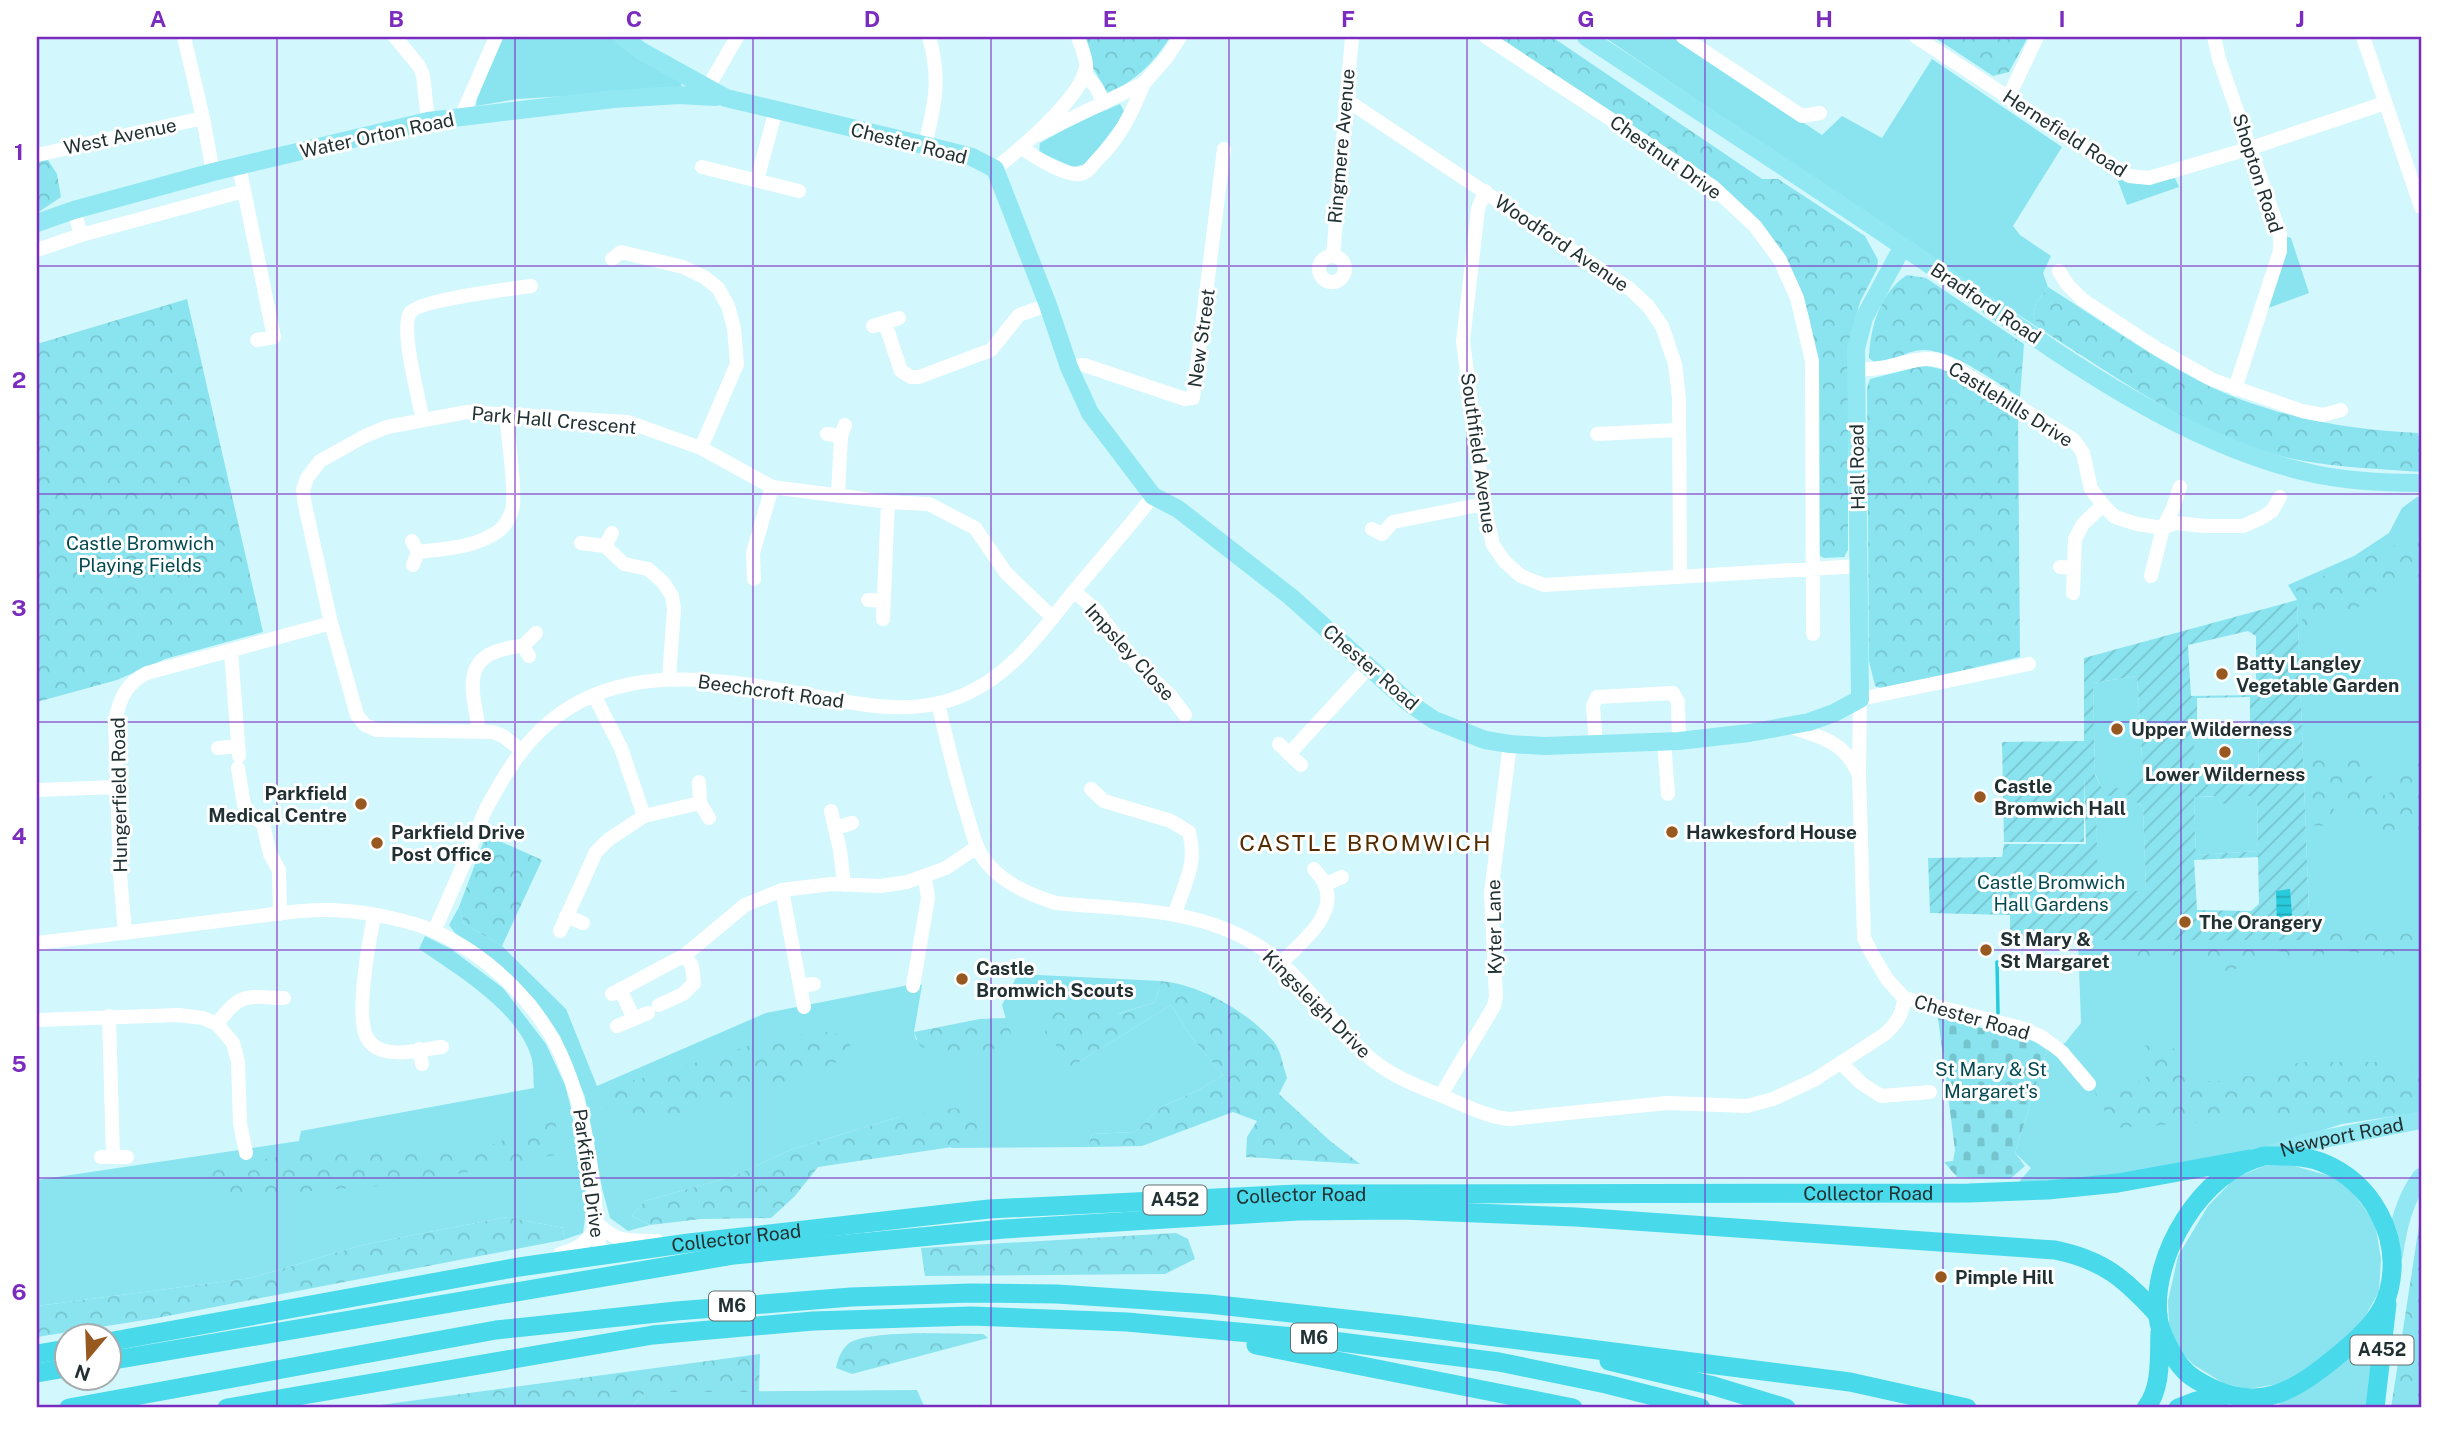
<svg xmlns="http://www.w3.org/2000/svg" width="2458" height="1445" font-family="'Public Sans',sans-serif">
	<defs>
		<pattern id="forest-crowns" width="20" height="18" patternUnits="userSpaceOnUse" patternTransform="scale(1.75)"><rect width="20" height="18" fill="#89e4f0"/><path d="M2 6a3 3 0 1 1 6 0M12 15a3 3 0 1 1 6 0" fill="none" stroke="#76c4ce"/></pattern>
		<pattern id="cemetery-stones" width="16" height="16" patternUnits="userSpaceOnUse" patternTransform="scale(1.75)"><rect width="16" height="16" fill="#89e4f0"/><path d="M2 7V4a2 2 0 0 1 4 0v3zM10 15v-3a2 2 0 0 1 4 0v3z" fill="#76c4ce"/></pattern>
		<pattern id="garden-furrows" width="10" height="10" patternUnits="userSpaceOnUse" patternTransform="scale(1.75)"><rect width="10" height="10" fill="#89e4f0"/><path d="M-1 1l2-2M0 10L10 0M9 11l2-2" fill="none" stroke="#76c4ce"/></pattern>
		<pattern id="water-rules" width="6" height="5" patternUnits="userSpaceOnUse" patternTransform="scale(1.75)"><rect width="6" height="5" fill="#28cbdd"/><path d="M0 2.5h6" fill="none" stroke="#22a5b4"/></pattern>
	</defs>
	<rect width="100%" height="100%" fill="#d2f7fc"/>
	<path fill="#89e4f0" d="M503 37H610L681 83 682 89 517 99 476 106 477 99Z
		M1604 37H1674L1822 135 1842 116 1882 138 1932 59 2062 147 2013 226 2020 235 2051 256 2043 273 2048 287 2036 303 2033 316 2042 330 1937 262Z
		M1120 104 1124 111 1117 124 1086 164 1073 167 1039 152 1040 143 1078 122Z
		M2123 178 2139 184 2175 178 2179 187 2127 205 2118 181Z
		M2280 234 2291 238 2309 293 2260 311Z
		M2417 497H2421V1112L2342 1124 2267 1148 2083 1182 2018 1183 2031 1168 2015 1153 2047 1050 2065 1043 2081 1023 2078 940H2310L2297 600 2288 585 2354 556 2389 533 2402 508Z
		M2137 676 2143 776 2138 778 2132 788H2102L2095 774 2093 683Z
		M2193 726H2258L2259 784 2237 785 2233 778 2214 786 2194 785Z
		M2105 795H2133L2139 804 2143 806 2146 891H2097L2096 800Z
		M2257 795 2258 851 2196 855 2194 797Z
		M459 907 464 924 502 946 566 1009 597 1086 766 1013 909 985H922L914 1032 916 1040 1010 1034 1002 1005 1018 974 1161 981 1155 1002 1118 1014 1079 1062 1171 1005 1191 1037 1223 1075 1199 1090 1161 1107 1135 1132 1092 1134 1088 1147 950 1148 952 1147 899 1117 790 1150 734 1176 645 1201 632 1216 650 1225 628 1231 610 1218 602 1188 585 1097 560 1036 536 1001 509 974 455 933 449 925Z
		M425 936 451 949 503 988 546 1044 565 1085 571 1108 587 1204 583 1233 563 1240 564 1228 507 1217 362 1245 251 1278 37 1306V1180L299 1141 301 1131 534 1088C533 1078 534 1065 531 1056 517 1011 456 974 419 949Z
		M2291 1165 2330 1176 2351 1190 2375 1223 2381 1259 2379 1292 2360 1325 2316 1363 2285 1383 2247 1389 2223 1383 2194 1365 2183 1354 2169 1325 2168 1301 2178 1256 2208 1206 2235 1178 2264 1166Z
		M2374 1331 2366 1408H2284L2278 1403C2315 1389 2345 1357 2374 1331Z
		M917 1390 925 1408H631L646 1392Z"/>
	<path fill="url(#forest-crowns)" d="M1084 37H1170C1154 63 1136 80 1108 94L1092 66Z
		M1494 37H1552L1762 179H1778L1865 236 1878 260 1877 269 1860 302 1853 328 1848 371V550L1844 557 1824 558 1819 555 1814 345 1809 317 1800 290 1767 233Z
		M1934 37H2028L2009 72 1993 76Z
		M48 160 57 174 61 197 37 213V162Z
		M1907 275 1926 278 2024 344 2020 397C1995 382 1956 352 1926 350 1908 349 1894 361 1877 364L1869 358C1870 328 1880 292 1907 275Z
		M2048 287C2097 318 2146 353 2197 380 2265 415 2343 430 2418 433L2421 446V472C2383 469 2342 468 2304 461 2209 444 2122 381 2042 330L2033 316 2036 303Z
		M187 299 263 632 165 659 117 680 37 702V344Z
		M1921 366C1950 365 1997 398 2018 418L2020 657 1883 689 1875 686 1869 661 1867 388 1870 379Z
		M2421 534V576L2379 588 2364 606 2331 613 2317 625 2302 628 2303 606 2295 588Z
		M2369 753 2378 766 2370 781 2371 790 2387 796 2414 762 2421 759V831L2362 829 2345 804 2335 805 2328 826 2310 825 2307 757Z
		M486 835 542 860 502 946 464 924 459 907Z
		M2390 928 2421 929V945C2391 962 2365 954 2332 948L2319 958 2294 962 2280 951 2262 963 2226 971 2190 948 2176 955 2131 966 2132 931 2290 933Z
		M1161 981C1201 985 1247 1011 1274 1042 1281 1050 1283 1067 1287 1078L1279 1094 1329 1140 1360 1164 1246 1157 1247 1137 1257 1121 1233 1112 1142 1146 1088 1147 1092 1134 1135 1132 1161 1107 1199 1090 1223 1075 1191 1037 1171 1005 1079 1062 1051 1075 1050 1061 1060 1050 1045 1033 1052 1013 1115 1003 1119 1014 1155 1002Z
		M1007 1018 1012 1038 986 1054 944 1059 920 1046 914 1032 980 1019Z
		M826 1032C838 1034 847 1034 851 1047L845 1059 742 1097 651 1120 620 1117 606 1107 602 1093 610 1085 657 1075 751 1045 808 1033Z
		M2169 1043 2203 1081H2236L2242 1076 2268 1078 2270 1070 2302 1062H2382L2389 1070 2421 1064V1109L2348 1120 2223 1121 2114 1128 2081 1067C2109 1087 2118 1096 2149 1075L2141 1052 2143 1046Z
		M955 1108 981 1118 974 1134 952 1147 818 1167 794 1197 771 1218 701 1219 650 1225 632 1216 645 1201 734 1176 790 1150 899 1117Z
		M556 1116 555 1155 405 1184 230 1197 211 1188 208 1177 212 1166 333 1150 454 1152 498 1143 524 1128Z
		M2421 1216V1408H2391L2420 1219Z
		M507 1217 564 1228 563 1240 157 1318 37 1337V1306L251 1278 362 1245Z
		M1176 1233 1188 1239 1195 1259 1165 1274 925 1276 921 1248Z
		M983 1334 988 1338 852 1374 836 1368C838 1358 841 1351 848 1344 866 1329 957 1334 983 1334Z
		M760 1354 759 1392H646L631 1408H358Z"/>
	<path fill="url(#cemetery-stones)" d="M1938 1018 2025 1038 2035 1042 2047 1050 2015 1153 2025 1166 2010 1179 1957 1177 1944 1162 1953 1161 1955 1150Z"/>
	<path fill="url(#garden-furrows)" fill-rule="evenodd" d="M2297 600 2310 940H2010V915L1930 913 1928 858 2002 857 2004 844H2086L2084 775V842H2004L2002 742 2084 741V658ZM2248 631 2256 636V695L2191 696 2188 645ZM2137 676 2143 775 2134 780 2131 788H2102L2095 775 2093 683ZM2250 697V724L2197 725V698ZM2194 726H2258L2259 784 2237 785 2233 778 2224 776 2218 779 2214 785H2194ZM2133 795 2136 802 2143 806 2146 891H2098L2096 800 2105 796ZM2214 796C2221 806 2232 808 2237 796H2257L2258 851 2196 855 2194 797ZM2258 857 2259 904 2251 911 2197 910 2194 860Z"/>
	<path fill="url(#water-rules)" d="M2290 889 2293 927H2277L2276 891Z"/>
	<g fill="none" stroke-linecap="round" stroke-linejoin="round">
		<path stroke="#28cbdd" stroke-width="3.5" d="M1997 962 1998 1013"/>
		<path stroke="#fff" stroke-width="14" d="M184 37 203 118 213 172
			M395 37 419 66 423 75 428 121
			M1486 37 1712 186 1755 226 1780 260 1797 298 1812 361 1813 634
			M1683 37 1802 116 1820 113
			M1916 37 2129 176 2149 178 2251 148 2385 103
			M2214 37 2219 59 2280 234V251L2235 389
			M2363 37 2421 207
			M1084 73 1096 87 1104 103
			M707 89 737 37
			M2009 96 2037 37
			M1345 102 1351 103 1630 289 1648 306 1662 326 1675 364 1679 398 1680 577
			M461 117 496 37
			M1037 135 1144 83 1167 57 1180 37
			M925 145C935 105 941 78 929 37
			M1022 148C1035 157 1059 172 1075 174 1085 176 1091 167 1097 160 1120 138 1132 113 1144 83
			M37 155 203 118
			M239 166 274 337 257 340
			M702 167 799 191
			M995 169C1019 150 1081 98 1086 68 1087 59 1081 46 1078 37
			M757 180 776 110
			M1485 191 1478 209 1463 341 1484 504 1493 545 1505 562 1521 576 1544 585 1859 566
			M74 210 81 235
			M37 250 81 235 244 191
			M1319 269a13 13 0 1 1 26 0a13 13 0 1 1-26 0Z
			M1333 256 1352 37
			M612 259 621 252 683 267 704 277 718 288 728 306 734 328 737 364 701 448
			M2059 271 2067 284 2083 300 2156 348 2213 380 2302 411 2323 415 2341 410
			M885 323 901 371 911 377H919L991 350 1019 315 1048 305
			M873 326 899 318
			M1069 367 1084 365 1185 399 1193 398 1224 149
			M1856 370C1867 369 1879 369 1890 366 1910 362 1925 355 1945 362L2074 440 2083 453 2091 489 2103 505 2115 517 2137 524 2163 528 2175 523 2205 526H2243L2261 518 2272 511 2280 497
			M423 420C419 400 400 329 410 313 418 300 511 289 531 286
			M827 434 841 436
			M1597 434 1677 430
			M838 494 841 436 845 425
			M1372 529 1382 534 1393 522 1484 504
			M412 541 418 552 413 565
			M581 543 605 546 624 564 648 569 663 582 672 596 674 609 669 678
			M605 546 612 533
			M418 552C443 549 474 548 497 532 505 527 512 515 513 505 515 479 508 440 506 413
			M2060 567 2074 568
			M2151 576 2163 528 2173 508 2180 487
			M754 579 753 553 772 487
			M1074 591 1098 612 1136 663 1170 695 1185 715
			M2073 593 2075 539 2083 524 2103 505
			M868 600 883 601
			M883 619 888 502
			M231 651 239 756
			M529 656 523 646 536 633
			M2029 664 1860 699 1859 775 1864 938 1872 954 1887 979 1904 998 2021 1028 2042 1037 2062 1052 2089 1084
			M594 695 621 748 644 816
			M938 703C947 742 956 780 968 818 973 834 976 850 987 863 1004 884 1031 895 1056 903 1124 910 1197 907 1257 945 1299 971 1332 1024 1370 1058 1391 1076 1419 1087 1445 1097 1466 1106 1487 1117 1510 1119L1667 1103 1747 1106 1773 1099 1814 1080 1885 1034C1897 1023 1903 1014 1904 998
			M1788 726C1818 737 1842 739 1857 771
			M479 731C475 699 459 661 501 650 508 648 515 646 523 646
			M1664 741 1668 794
			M1279 744 1301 765
			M1596 744 1593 706 1597 697 1673 693 1678 702 1679 741
			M218 748 238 746
			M522 751 503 736 493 732 377 730 365 725 357 715 331 623 305 505 303 490 307 478 320 461 365 436 387 427 467 412 628 422 701 448 772 487 888 502 929 504 975 528 1006 573 1053 618
			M1289 754 1370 666
			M238 768 244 805 250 814 263 824 270 854 279 870 280 914
			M699 782 700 803 709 818
			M1091 789 1104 801 1171 821 1189 832C1198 866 1184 882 1175 914
			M37 790 117 787
			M831 811 840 850 844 885
			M836 828 852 823
			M1326 884 1342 877
			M782 890 804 1007
			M374 916C369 942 356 1012 366 1036 369 1042 375 1048 382 1050 399 1056 424 1049 442 1047
			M566 916 583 923
			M434 931C445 907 455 883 466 859 473 841 479 822 488 805 498 787 509 767 522 751 597 653 716 678 820 697 871 707 922 716 970 692 1016 670 1044 627 1075 590 1101 559 1128 528 1153 496
			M560 931 596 852 608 840 644 816 700 803
			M125 933 120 874 115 721C120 698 126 683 147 673L331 623
			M37 943C100 936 163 928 226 920 265 916 307 907 347 911 372 913 411 921 434 931 490 956 542 1007 565 1064 582 1105 589 1148 594 1192 597 1213 595 1235 602 1254
			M1281 963C1299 944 1340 914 1324 883 1322 878 1317 873 1314 869
			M800 986 814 984
			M913 986 928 898 925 877
			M620 989 634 1019
			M612 994 685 955 745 905 782 890 831 884 881 886 907 882 946 868 977 847
			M659 1005 683 994 694 983 692 966 685 955
			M109 1016 113 1157
			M37 1020 178 1015 203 1018 217 1024 233 1043 238 1062 240 1123 246 1153
			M217 1024C241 991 246 997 284 998
			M617 1026 648 1013
			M419 1049 422 1064
			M1841 1063 1861 1083 1881 1096 1930 1092
			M1441 1095 1494 1006 1496 997 1491 893 1510 744
			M101 1157H127
			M598 1224C618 1244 630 1240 657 1241
			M560 1254C580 1248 586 1244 597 1225"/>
		<g stroke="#91e8f2" stroke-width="18">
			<path d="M623 37 641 51 726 98 949 151 972 157 995 169 1048 305 1069 367 1090 413 1153 496 1178 509 1291 597 1409 703 1434 720 1485 740 1510 744 1545 746 1679 741 1749 733 1809 722 1834 713 1860 699 1856 349 1864 318 1903 246"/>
			<path d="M1586 37C1692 107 1799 176 1905 248 2029 331 2162 439 2310 473 2345 481 2385 483 2421 483"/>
			<path d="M37 223 74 210 213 172 428 121 613 99 679 95 716 97"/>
			<path id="s1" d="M2270 1154 2308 1142 2421 1120"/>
			<path d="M2394 1255C2398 1227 2404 1200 2421 1177"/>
		</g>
		<g stroke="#48d9ea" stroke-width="19">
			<path d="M2264 1156C2282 1156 2303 1155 2321 1162 2372 1182 2402 1236 2389 1290 2383 1316 2361 1336 2342 1352 2293 1393 2256 1417 2195 1379 2182 1371 2175 1360 2169 1347 2164 1337 2159 1328 2158 1317 2151 1255 2202 1171 2264 1156Z"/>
			<path id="s2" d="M108 1342 519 1267 689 1243 989 1209 1298 1194 1969 1193 2048 1190 2118 1183 2250 1159"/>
			<path d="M1256 1345 1573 1408"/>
			<path d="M37 1354 66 1349"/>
			<path d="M108 1361 734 1255 1004 1229 1298 1211 1401 1210 1576 1217 2055 1250C2104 1260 2125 1279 2158 1315"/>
			<path d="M1609 1361 1714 1386 1786 1408"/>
			<path d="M37 1373 66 1368"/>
			<path d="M69 1408 496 1330 676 1311 851 1297 971 1293 1057 1294 1209 1304 1401 1325 1850 1382 1967 1408"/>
			<path d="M227 1408 653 1335 813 1321 971 1316 1127 1322 1317 1339 1499 1362 1606 1384 1701 1408"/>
			<path d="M2146 1408C2162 1388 2159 1357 2160 1332"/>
			<path d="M2178 1408 2196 1401 2229 1395"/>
			<path d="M2375 1408 2387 1304"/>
		</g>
	</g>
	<path fill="none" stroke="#7b2cbf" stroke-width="2" stroke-opacity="0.55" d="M277 37V1408M515 37V1408M753 37V1408M991 37V1408M1229 37V1408M1467 37V1408M1705 37V1408M1943 37V1408M2181 37V1408M37 266H2421M37 494H2421M37 722H2421M37 950H2421M37 1178H2421"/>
	<g fill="#985920" stroke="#fff" stroke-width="2.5">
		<circle cx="2222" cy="674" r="7"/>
		<circle cx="2117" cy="729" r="7"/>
		<circle cx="2225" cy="752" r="7"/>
		<circle cx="1980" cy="797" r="7"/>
		<circle cx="361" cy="804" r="7"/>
		<circle cx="1672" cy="832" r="7"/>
		<circle cx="377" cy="843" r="7"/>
		<circle cx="2185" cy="922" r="7"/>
		<circle cx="1986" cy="950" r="7"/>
		<circle cx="962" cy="979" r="7"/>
		<circle cx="1941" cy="1277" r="7"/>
	</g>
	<g text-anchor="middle" stroke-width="6" stroke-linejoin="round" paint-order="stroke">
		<g fill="#fff" stroke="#646e70" stroke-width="2">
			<rect x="1143.5" y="1185.5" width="63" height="29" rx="5"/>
			<rect x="709" y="1291.5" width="46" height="29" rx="5"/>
			<rect x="1291" y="1323.5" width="46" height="29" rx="5"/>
			<rect x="2350.5" y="1335.5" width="63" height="29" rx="5"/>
		</g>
		<g font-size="18" font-weight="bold" fill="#213032">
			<text x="1175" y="1206">A452</text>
			<text x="732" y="1312">M6</text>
			<text x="1314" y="1344">M6</text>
			<text x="2382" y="1356">A452</text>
		</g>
		<g font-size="19" fill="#213032" stroke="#fff">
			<text transform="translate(2065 133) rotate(33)" y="7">Hernefield Road</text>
			<text transform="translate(377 135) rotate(-12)" y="7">Water Orton Road</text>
			<text transform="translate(120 136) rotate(-12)" y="7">West Avenue</text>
			<text transform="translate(909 143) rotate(14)" y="7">Chester Road</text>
			<text transform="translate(1341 146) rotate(-85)" y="7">Ringmere Avenue</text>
			<text transform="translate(1666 157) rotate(35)" y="7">Chestnut Drive</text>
			<text transform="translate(2258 173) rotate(72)" y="7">Shopton Road</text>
			<text transform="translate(1562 243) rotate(34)" y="7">Woodford Avenue</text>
			<text transform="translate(1986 303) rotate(34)" y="7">Bradford Road</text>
			<text transform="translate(1201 338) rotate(-82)" y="7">New Street</text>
			<text transform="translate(2011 404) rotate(32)" y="7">Castlehills Drive</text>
			<text transform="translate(554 420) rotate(5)" y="7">Park Hall Crescent</text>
			<text transform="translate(1479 453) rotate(82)" y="7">Southfield Avenue</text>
			<text transform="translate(1857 467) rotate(-91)" y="7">Hall Road</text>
			<text transform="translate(1130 652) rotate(48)" y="7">Impsley Close</text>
			<text transform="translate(1371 667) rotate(41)" y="7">Chester Road</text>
			<text transform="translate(771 691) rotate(8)" y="7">Beechcroft Road</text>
			<text transform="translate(119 795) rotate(-91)" y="7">Hungerfield Road</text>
			<text transform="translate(1494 927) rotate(-91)" y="7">Kyter Lane</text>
			<text transform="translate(1317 1004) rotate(45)" y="7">Kingsleigh Drive</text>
			<text transform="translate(1972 1017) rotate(16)" y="7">Chester Road</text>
			<text dy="7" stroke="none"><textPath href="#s1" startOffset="74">Newport Road</textPath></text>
			<text transform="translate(589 1173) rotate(82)" y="7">Parkfield Drive</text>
			<text dy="7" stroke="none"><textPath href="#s2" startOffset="1771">Collector Road</textPath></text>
			<text dy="7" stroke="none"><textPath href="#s2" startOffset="1204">Collector Road</textPath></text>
			<text dy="7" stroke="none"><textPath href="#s2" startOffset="637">Collector Road</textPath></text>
		</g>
		<g font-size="19" fill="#034950" stroke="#fff">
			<text x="140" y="550">Castle Bromwich<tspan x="140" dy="22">Playing Fields</tspan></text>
			<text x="2051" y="889">Castle Bromwich<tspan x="2051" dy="22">Hall Gardens</tspan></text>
			<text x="1991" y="1076">St Mary &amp; St<tspan x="1991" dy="22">Margaret's</tspan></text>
		</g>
		<g font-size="19" font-weight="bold" fill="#213032" stroke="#fff" text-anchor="start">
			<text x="2236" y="670">Batty Langley<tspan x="2236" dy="22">Vegetable Garden</tspan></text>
			<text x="2131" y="736">Upper Wilderness</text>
			<text x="2225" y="781" text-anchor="middle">Lower Wilderness</text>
			<text x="1994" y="793">Castle<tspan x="1994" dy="22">Bromwich Hall</tspan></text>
			<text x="347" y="800" text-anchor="end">Parkfield<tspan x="347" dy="22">Medical Centre</tspan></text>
			<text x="391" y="839">Parkfield Drive<tspan x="391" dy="22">Post Office</tspan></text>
			<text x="1686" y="839">Hawkesford House</text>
			<text x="2199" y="929">The Orangery</text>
			<text x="2000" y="946">St Mary &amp;<tspan x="2000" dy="22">St Margaret</tspan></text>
			<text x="976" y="975">Castle<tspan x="976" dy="22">Bromwich Scouts</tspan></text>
			<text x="1955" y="1284">Pimple Hill</text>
		</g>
		<g font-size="23" letter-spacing="2" fill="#552b00" stroke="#fff">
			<text x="1366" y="851">CASTLE BROMWICH</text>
		</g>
	</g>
	<rect width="2458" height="1445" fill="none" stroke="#ffffff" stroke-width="77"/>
	<g transform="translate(88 1357) rotate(199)"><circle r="33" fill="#ffffff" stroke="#a6acad" stroke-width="2"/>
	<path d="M0-5L12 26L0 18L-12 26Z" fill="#985920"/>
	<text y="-10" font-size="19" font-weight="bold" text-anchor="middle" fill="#213032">N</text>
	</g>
	<rect x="38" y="38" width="2382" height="1368" fill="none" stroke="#7b2cbf" stroke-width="2.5"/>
	<g font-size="23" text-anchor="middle" font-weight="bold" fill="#7b2cbf">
		<text x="158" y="27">A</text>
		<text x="396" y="27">B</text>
		<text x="634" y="27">C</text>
		<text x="872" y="27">D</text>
		<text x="1110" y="27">E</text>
		<text x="1348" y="27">F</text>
		<text x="1586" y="27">G</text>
		<text x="1824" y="27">H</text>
		<text x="2062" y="27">I</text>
		<text x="2300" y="27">J</text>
		<text x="19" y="160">1</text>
		<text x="19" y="388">2</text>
		<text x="19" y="616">3</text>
		<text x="19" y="844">4</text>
		<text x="19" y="1072">5</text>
		<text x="19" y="1300">6</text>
	</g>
</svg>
